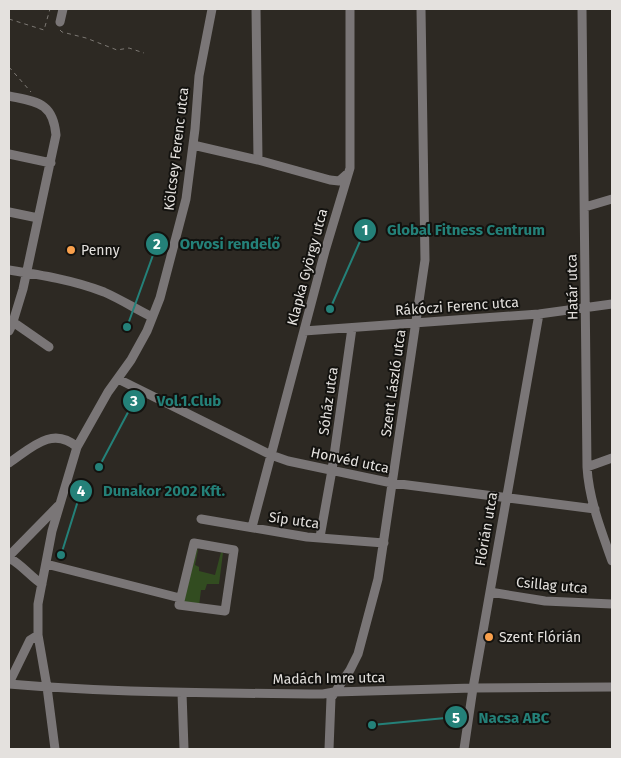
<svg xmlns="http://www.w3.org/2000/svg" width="621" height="758" font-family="'Fira Sans',sans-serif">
	<rect width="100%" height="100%" fill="#2d2923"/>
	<path fill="#324c20" d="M197 549 198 550 195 565 199 567V571L215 575 221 552 223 553 219 584H207L205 590H201L199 606 183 604Z"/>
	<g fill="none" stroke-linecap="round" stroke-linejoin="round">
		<path stroke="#7c7873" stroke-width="1" stroke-dasharray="4 4" stroke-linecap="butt" d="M9 19 44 30 50 9
			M60 30 62 32 86 38 117 50 129 48 144 53
			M9 67 31 92"/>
		<path stroke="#7a7677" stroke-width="9" d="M256 9 258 160
			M582 9 587 467C589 500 601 530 612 561
			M60 22 63 9
			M9 96C37 102 53 102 56 135L23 289 12 325 9 331
			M193 145 258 160 330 180 339 181 348 173
			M9 154 51 163
			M585 207 612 199
			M9 212 38 218
			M9 270C41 275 73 280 104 292 120 299 136 309 152 317
			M13 322 49 347
			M304 331 539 314 612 304
			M118 379 271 455 288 461 392 483 595 509
			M9 463C30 449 52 425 77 447
			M587 467 612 458
			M201 519 307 537 384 543
			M252 527 325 251 350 168V9
			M320 537 332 470 352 328
			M194 543 234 550 225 611 179 605Z
			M9 556 58 506
			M9 560 11 559C23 566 31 577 42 584
			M46 564 180 598
			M490 592 545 601 612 604
			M9 683 30 640 38 635
			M9 684C113 693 218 693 323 694L334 692 473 688 612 687
			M182 693 184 749
			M55 749 47 687 38 635V604L52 531 77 447 108 392 131 360 147 331 160 298 186 199 195 129 199 76 212 9
			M329 749 331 698 350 670 358 654 378 579 425 260 421 9
			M464 749 473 688 539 314"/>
	</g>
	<g fill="#f9a04c" stroke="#13120f" stroke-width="2">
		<circle cx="71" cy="250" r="5"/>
		<circle cx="489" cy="637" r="5"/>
	</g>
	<g text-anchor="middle" stroke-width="4" stroke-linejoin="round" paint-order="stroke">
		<g font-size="14" fill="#e4e1de" stroke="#13120f">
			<text transform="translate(176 149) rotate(-83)" y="5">Kölcsey Ferenc utca</text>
			<text transform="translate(307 267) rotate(-75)" y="5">Klapka György utca</text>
			<text transform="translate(572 287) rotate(-91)" y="5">Határ utca</text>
			<text transform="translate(457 306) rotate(-4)" y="5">Rákóczi Ferenc utca</text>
			<text transform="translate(393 383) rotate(-82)" y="5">Szent László utca</text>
			<text transform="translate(328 401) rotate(-82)" y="5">Sóház utca</text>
			<text transform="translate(350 460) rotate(12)" y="5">Honvéd utca</text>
			<text transform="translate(294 520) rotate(8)" y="5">Síp utca</text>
			<text transform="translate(486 529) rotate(-80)" y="5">Flórián utca</text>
			<text transform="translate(552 585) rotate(5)" y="5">Csillag utca</text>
			<text transform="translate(329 678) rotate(-1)" y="5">Madách Imre utca</text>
		</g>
		<g font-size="14" fill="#e4e1de" stroke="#13120f" text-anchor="start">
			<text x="81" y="255">Penny</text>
			<text x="499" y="642">Szent Flórián</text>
		</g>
	</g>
	<path fill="none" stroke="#248179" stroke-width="2" d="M330 309L365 230M127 327L157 244M99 467L134 401M61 555L81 491M372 725L456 717"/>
	<g fill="#248179" stroke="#13120f" stroke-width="2">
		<circle cx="330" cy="309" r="5"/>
		<circle cx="127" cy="327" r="5"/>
		<circle cx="99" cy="467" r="5"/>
		<circle cx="61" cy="555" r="5"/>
		<circle cx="372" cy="725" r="5"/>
		<circle cx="365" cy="230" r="12"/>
		<circle cx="157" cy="244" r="12"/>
		<circle cx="134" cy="401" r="12"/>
		<circle cx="81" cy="491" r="12"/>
		<circle cx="456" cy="717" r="12"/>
	</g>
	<g font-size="15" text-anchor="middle" font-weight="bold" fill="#fff">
		<text x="365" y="235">1</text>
		<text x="157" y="249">2</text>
		<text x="134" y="406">3</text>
		<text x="81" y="496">4</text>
		<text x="456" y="723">5</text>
	</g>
	<g font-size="15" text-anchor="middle" font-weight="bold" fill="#248179" stroke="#13120f" stroke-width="4" stroke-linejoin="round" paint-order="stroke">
		<text x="466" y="235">Global Fitness Centrum</text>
		<text x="230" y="249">Orvosi rendelő</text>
		<text x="189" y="406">Vol.1.Club</text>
		<text x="164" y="496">Dunakor 2002 Kft.</text>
		<text x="514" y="723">Nacsa ABC</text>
	</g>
	<rect width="621" height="758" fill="none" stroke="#e4e1de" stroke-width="20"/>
</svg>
